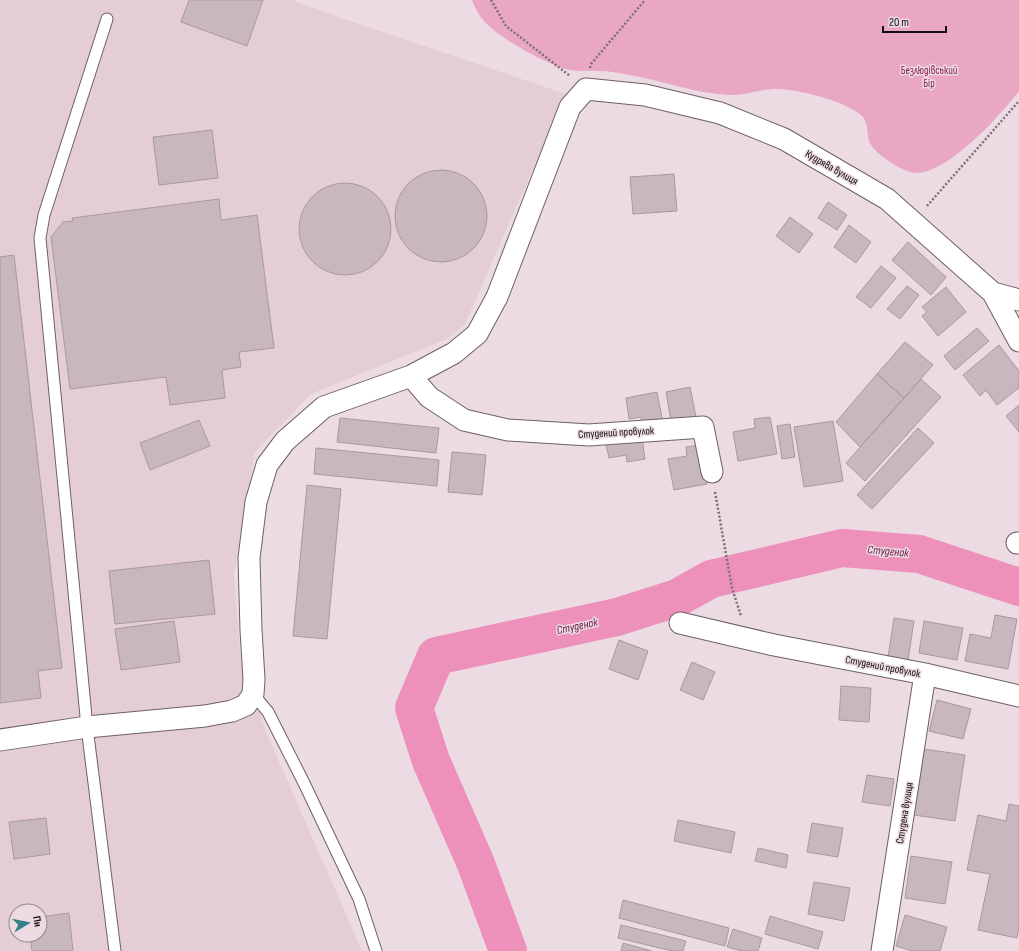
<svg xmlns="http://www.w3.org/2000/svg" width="1019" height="951" font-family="'Sofia Sans Condensed',sans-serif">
	<rect width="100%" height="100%" fill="#ecdbe2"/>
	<path fill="#e5cdd6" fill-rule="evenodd" d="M0 0H292L344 19 566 94 465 324 449 338 311 394 255 452 234 574 240 652 266 732 362 951H0ZM16 911H40V935H16Z"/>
	<path fill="#e9a7c3" d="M472 0H1019V91C1000 116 950 171 918 173 905 174 876 155 870 143 866 134 869 123 862 116 846 101 798 89 776 89 760 89 745 96 728 95 695 93 663 81 630 75 619 73 609 71 598 71 587 70 576 72 566 69 546 64 499 38 485 22 479 16 475 8 472 0Z"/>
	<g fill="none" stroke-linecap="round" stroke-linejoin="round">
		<path stroke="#ed90ba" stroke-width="38" d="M508 951 476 864 431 761 414 708 436 656 617 617 677 598 711 579 842 548 919 554 1019 587"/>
	</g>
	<path fill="#c8b7be" stroke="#a9999f" d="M189 0H263L247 46 181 22Z
		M212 130 218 178 159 185 153 137Z
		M395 216a46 46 0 1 1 92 0a46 46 0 1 1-92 0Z
		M674 174 677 211 633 214 630 177Z
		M299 229a46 46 0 1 1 92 0a46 46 0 1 1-92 0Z
		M219 199 221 220 257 215 274 348 239 352 241 367 222 370 225 398 170 405 166 377 70 389 51 237 63 222 73 221 72 218Z
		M828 202 847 215 837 230 818 218Z
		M790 217 813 234 799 253 776 236Z
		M849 225 871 242 856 263 834 247Z
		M908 242 946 277 931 295 892 260Z
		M14 255 62 668 38 671 41 698 0 703V257Z
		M881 266 896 278 871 308 856 297Z
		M907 286 919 295 900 319 887 309Z
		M946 287 966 312 938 336 922 316 927 312 922 307Z
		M977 328 989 341 955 370 944 356Z
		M905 342 933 365 904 398 877 374Z
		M999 345 1019 371V388L997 405 986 390 980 396 963 375Z
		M877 374 904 398 860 447 836 422Z
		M921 379 941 397 865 481 846 463Z
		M690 387 696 417 671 421 666 392Z
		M657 392 663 423 642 427 641 417 629 419 626 398Z
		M1019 405V432L1006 416Z
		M770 417 777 454 738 461 733 432 755 428 754 419Z
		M340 418 439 428 436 453 337 442Z
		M199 420 210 446 150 470 140 443Z
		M833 421 843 481 804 487 794 427Z
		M790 424 795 457 782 459 777 426Z
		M918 428 934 443 872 509 857 495Z
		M642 438 645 459 627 462 626 455 609 458 606 444Z
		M700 445 707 484 674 490 668 459 687 456 686 447Z
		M316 448 439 460 437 486 314 474Z
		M452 452 486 455 482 495 448 492Z
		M307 485 341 489 327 639 293 636Z
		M209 560 215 614 115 624 109 571Z
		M995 615 1017 619 1008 669 965 661 970 634 991 638Z
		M894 618 914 621 908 660 888 657Z
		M174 621 180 662 121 670 115 629Z
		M924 621 963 628 957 660 919 653Z
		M619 640 648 651 638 680 609 669Z
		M692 662 715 672 703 700 680 690Z
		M841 686 871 688 869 722 839 720Z
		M937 700 971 709 963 739 929 731Z
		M924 749 965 755 955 821 914 815Z
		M867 775 894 779 890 806 862 802Z
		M1009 804 1019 806V927L1017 938 978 930 990 874 967 870 978 815 1006 821Z
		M46 818 50 854 14 859 9 822Z
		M678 820 735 832 731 853 674 841Z
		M812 823 843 828 838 857 807 852Z
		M758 848 788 855 786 868 755 861Z
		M911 856 952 862 945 904 905 898Z
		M814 882 850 888 844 921 808 914Z
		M623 900 729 928 725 946 619 918Z
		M69 913 73 951H32L30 935H40V917Z
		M905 915 947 927 940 951H912L896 946Z
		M770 916 823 932 818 949 765 934Z
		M621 925 686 941 683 951H672L618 938Z
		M733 929 762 938 758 951H742L727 947Z
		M623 943 652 951H621Z"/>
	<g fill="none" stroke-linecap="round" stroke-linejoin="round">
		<g stroke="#6e6066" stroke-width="13">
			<path id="service" d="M107 19 44 215 40 238 87 727 115 951
				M253 694 268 712 304 783 359 899 376 951"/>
		</g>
		<g stroke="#6e6066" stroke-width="23">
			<path id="minor" d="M993 293 1019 300
				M411 376 429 397 464 420 508 430 589 435 703 427 712 472
				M1017 543H1019
				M680 623 774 645 925 674 1019 696
				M0 740 87 727 205 716 232 711 246 705 253 694 254 679 251 630 249 558 256 502 267 465 285 441 324 407 411 376 454 353 477 334 497 297 570 107 586 89 645 95 720 113 784 139 887 199 993 293 1019 341
				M882 951 925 674"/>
		</g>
		<path stroke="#7b7074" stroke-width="2.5" stroke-dasharray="2 2" stroke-linecap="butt" d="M491 0 506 26 570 76
			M590 68 591 64 645 0
			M927 206 1019 101
			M715 492 732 588 741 616"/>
		<use href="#service" stroke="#fff" stroke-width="11"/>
		<use href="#minor" stroke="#fff" stroke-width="21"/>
	</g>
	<g text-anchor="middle" stroke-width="3" stroke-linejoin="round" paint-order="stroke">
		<g font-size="11" fill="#8c205b" stroke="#ecdbe2">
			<text x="929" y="74">Безлюдівський<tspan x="929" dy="13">Бір</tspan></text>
		</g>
		<g font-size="11" fill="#130e10" stroke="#ecdbe2">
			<text transform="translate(832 167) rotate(30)" y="4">Кудрява вулиця</text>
			<text transform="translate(616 432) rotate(-3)" y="4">Студений провулок</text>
			<text transform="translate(883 666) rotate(11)" y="4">Студений провулок</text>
			<text transform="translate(904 813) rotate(-81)" y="4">Студена вулиця</text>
		</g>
		<g font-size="12" font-style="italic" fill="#6a1844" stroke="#ecdbe2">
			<text transform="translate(888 551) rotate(5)" y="4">Студенок</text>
			<text transform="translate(577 626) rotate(-12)" y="4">Студенок</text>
		</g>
	</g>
	<g transform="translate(28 923) rotate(80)"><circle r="19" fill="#ecdbe2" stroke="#95898e"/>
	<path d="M0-3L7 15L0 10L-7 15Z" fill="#377f84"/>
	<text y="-6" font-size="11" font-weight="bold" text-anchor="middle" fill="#130e10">Пн</text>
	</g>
	<path d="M883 26v6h63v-6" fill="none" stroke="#130e10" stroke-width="2"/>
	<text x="889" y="26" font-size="12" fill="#130e10" stroke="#ecdbe2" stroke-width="3" paint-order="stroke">20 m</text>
</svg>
